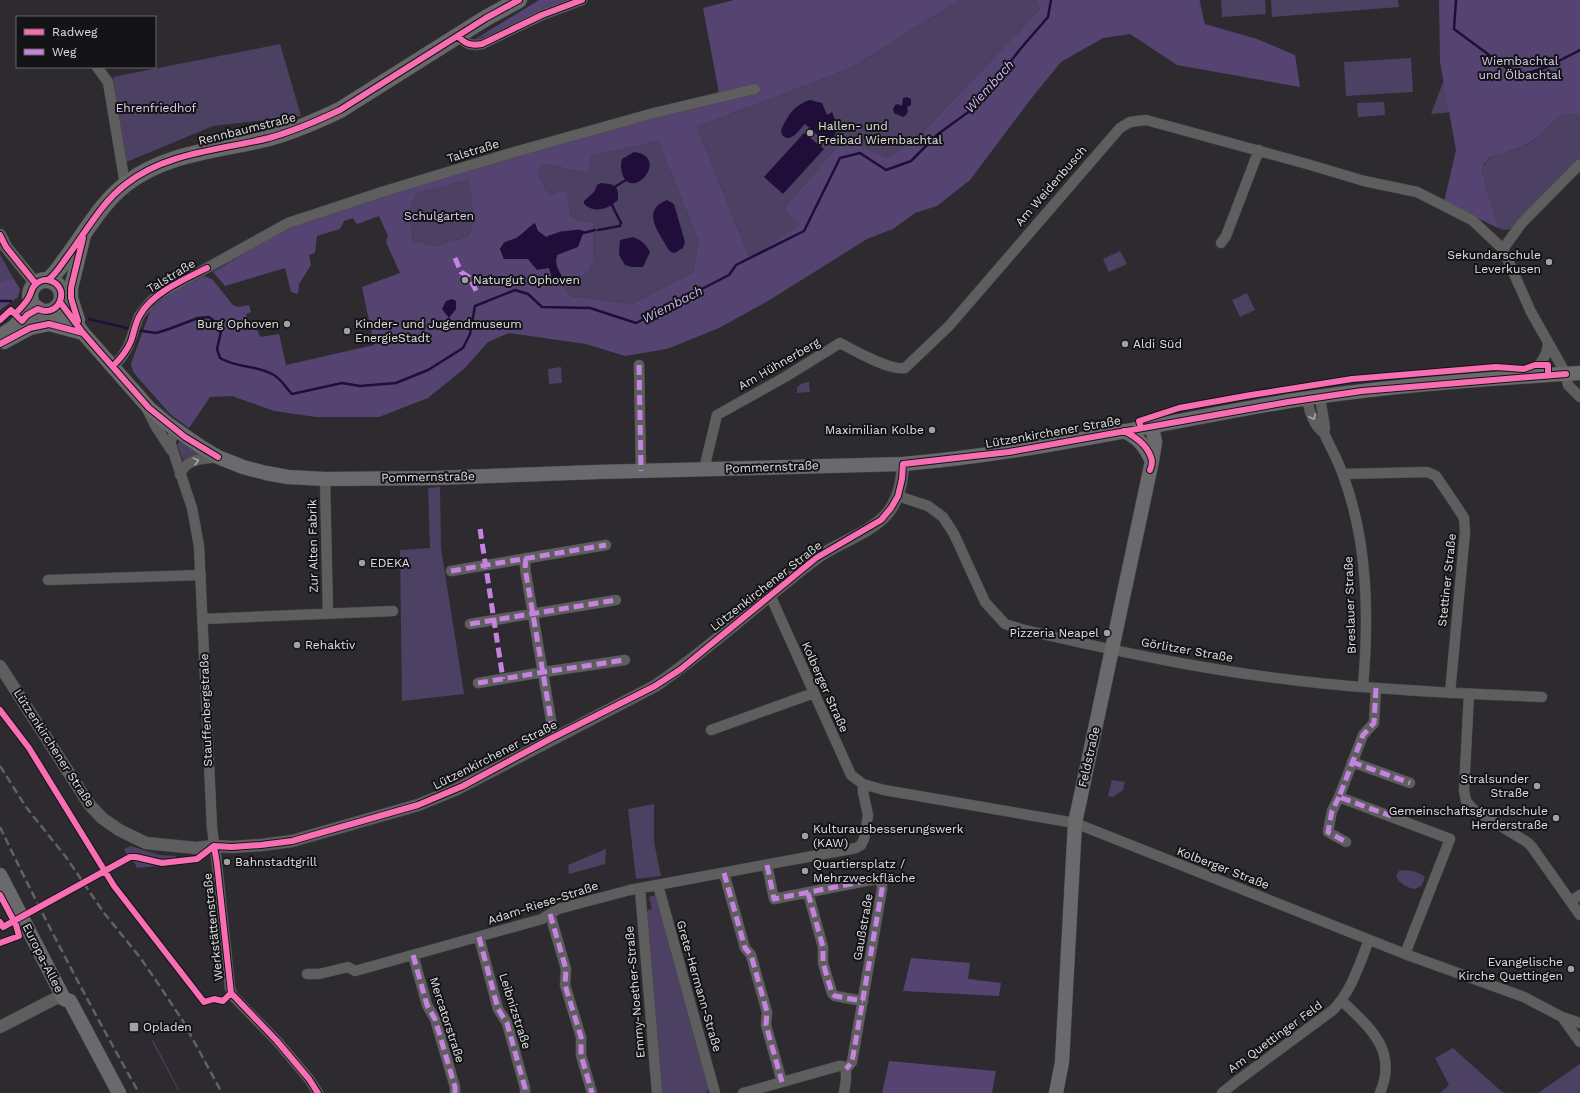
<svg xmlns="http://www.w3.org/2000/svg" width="1580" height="1093" font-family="'Work Sans',sans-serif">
	<rect width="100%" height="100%" fill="#2d2b2f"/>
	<path fill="#4c4163" d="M959 0H1200L1206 34 1039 10 916 139 888 158 844 139 784 208 800 225 750 259 697 127 851 68Z
		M1221 0H1265L1266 14 1222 17Z
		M1271 0H1398L1399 7 1272 17Z
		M1580 0 1571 114 1580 115V160L1511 229 1504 230 1498 228 1482 171C1488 150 1505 154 1522 147 1535 141 1544 131 1553 121L1453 112 1431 114 1453 56Z
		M280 44 301 116 213 126 124 163 113 77Z
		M1411 58 1413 92 1346 96 1344 62Z
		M1384 102 1385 115 1358 117 1357 103Z
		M658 141 699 242 693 272 632 304 571 296 563 285 588 273 594 260 593 236 594 223 578 220 569 215V203L565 189 549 195 537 173 545 164 587 173 592 156Z
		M468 178 472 203 473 224 468 236 437 246 413 241 409 213 416 193Z
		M1120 251 1127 264 1109 272 1103 259Z
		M0 254 13 278 0 282Z
		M1247 293 1255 310 1240 317 1232 300Z
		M561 367 562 383 549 384 548 369Z
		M809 382 810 392 797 393V387L803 383Z
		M183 441 201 454 200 457 183 460 177 445 179 442Z
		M440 487 441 548 464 694 402 701 400 550 430 548 428 488Z
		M1112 780 1125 782 1123 790 1113 797 1108 796Z
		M654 804V842L661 876 636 879 628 809Z
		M131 846 159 855 176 856V858L162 859 132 853 127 855 124 849Z
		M606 849 605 864 569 874 568 865Z
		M133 860 158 865V866L137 868Z
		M1405 870C1412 871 1419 872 1425 877L1422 885 1415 889C1408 888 1399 884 1396 876L1399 871Z
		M656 895 709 1088 706 1093H660L646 911 652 909 649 897Z
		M153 1040 179 1090H178L152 1041Z
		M1453 1048 1501 1091 1506 1093H1440L1449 1085 1435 1058Z
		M1580 1064V1093H1538Z"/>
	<path fill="#554472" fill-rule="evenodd" d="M539 0H567C534 13 504 29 472 41Z
		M734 0H959L851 68 697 127 750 259 799 225 784 208 844 139 888 158 916 139 1041 8 1037 0H1198L1205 24 1257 39 1295 55 1300 87 1177 65 1130 34 1103 38 1061 62 1030 100 970 180 937 206 915 213 893 229 867 239 768 301 719 328 667 349 625 356 586 344 509 333 488 342 465 368 428 398 379 417H316L274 411 232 396 210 397 189 428 170 414 134 373 131 365 132 361 151 309 163 298 204 276 212 279 233 305 238 307 249 305 251 312 246 314 249 325 255 324 260 337 279 334 286 365 374 345 362 287 400 273 386 242 388 236 379 216 357 224 353 218 344 221 340 229 317 236 315 253 309 255 311 265 299 284 298 294 291 292 285 268 225 286 213 272 288 227 387 194 719 93 703 8ZM658 141 699 242 693 272 632 304 571 296 563 285 588 273 594 260 593 236 594 223 578 220 569 215V203L565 189 549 195 537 173 545 164 587 173 592 156ZM468 179 472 203 473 224 468 236 437 246 413 241 409 213 416 193ZM579 229 566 251 557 255C554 264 559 271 564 279L552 278 549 268 533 266 529 259 504 258 500 249 504 242 538 231 546 237 561 231 569 232Z
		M1439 0H1580V115L1563 113 1555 119 1538 137 1522 147 1490 157 1484 164 1482 171 1498 228 1444 202 1456 150 1440 62Z
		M13 278 20 289 18 297 0 310V282Z
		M911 958 970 963 968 979 1001 983 999 996 903 991Z
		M889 1061 996 1071 992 1093H882Z"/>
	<path fill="#210d3a" d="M907 97 911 99V105L907 107 908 111 906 115 903 117 894 113 893 109 895 105 898 104 902 106 903 98Z
		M810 100 822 103 827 115 832 112C838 127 838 131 829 145L805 124C799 130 795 138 786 138L782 135 781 130C788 115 794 105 810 100Z
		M804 133 824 149 783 194 764 177Z
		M634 152C669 156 636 198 624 178 621 172 620 165 622 159Z
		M601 183C615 184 619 186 618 200 608 209 595 214 584 204V201L594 192 597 185Z
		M667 200 674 204 685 242 683 248 675 253 671 252 668 249C659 232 640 211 667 200Z
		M535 223 538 231 546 237C555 233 575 228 584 231L578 247 557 255C554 265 559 272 564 279L555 282 552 278 549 268 537 270 528 259H504L500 249C506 238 511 243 519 236 525 232 528 227 535 223Z
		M633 237C641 240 646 244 650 252L643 267H632L625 265 619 255 620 240Z
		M452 299 456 301V309L449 318 442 309 446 301Z"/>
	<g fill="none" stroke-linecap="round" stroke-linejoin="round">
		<path stroke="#210d3a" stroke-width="2.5" d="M1456 0 1454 29 1508 69 1524 74 1547 67 1580 50
			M614 189 616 186 626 180
			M598 230 620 226 621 223 611 203
			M583 233 595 230
			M0 301H11
			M89 319 131 329
			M136 330 156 333 169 329 198 318 209 317 222 327 217 349 220 358C236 368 257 365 274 375 281 379 286 388 292 394L342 383 360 386 396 383 428 370 463 348 470 334 475 306 515 290 528 294 542 307 590 308 636 323 729 275 736 265 804 231 840 158 860 153 886 170 911 161 938 134 974 108 1022 47 1048 17 1051 0"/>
		<g stroke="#4a494b" stroke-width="11">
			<path id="minor" d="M458 36C465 44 471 46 482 44L542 15 582 0
				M97 67 108 82 125 184
				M1221 243 1226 236 1259 150
				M1503 249 1521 224 1580 164
				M639 365 641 471
				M113 366 121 358 128 347 139 316 150 302 158 295 288 223 385 191 511 153 654 113 755 89
				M1528 376C1539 366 1547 358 1548 343
				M1320 397 1325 428 1324 433C1330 447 1338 460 1343 475 1368 542 1369 616 1363 687
				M1307 399C1309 410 1314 426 1324 433
				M146 407 155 425 171 450
				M176 430 170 442 192 508 199 546 212 828 217 864 230 988 233 996 277 1041 309 1079 318 1093
				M704 469 717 415 785 377 840 343C855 351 890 371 905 368L949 326 1120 128 1130 122 1146 120 1307 164 1364 181 1417 192 1472 220 1503 249 1531 312 1566 374 1568 385 1580 397
				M1343 474 1427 472 1436 476 1455 504 1464 518 1465 532 1450 693
				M180 475C186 458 203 459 218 457
				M325 479 328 613
				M898 496 928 506 943 517 954 534 985 602 1005 624 1021 629C1122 653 1224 674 1328 684 1399 691 1471 694 1542 697
				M526 558 525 568 552 726 556 737
				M451 571 606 545
				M48 580 201 575
				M770 595 851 775 863 784 884 790 1075 823 1405 954 1524 997 1562 1017 1580 1042
				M203 619 393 611
				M470 624 616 600
				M478 683 544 672 625 660
				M1376 688 1374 723 1363 735 1339 797 1450 839 1405 954
				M1469 694 1464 790 1466 801 1474 810 1527 842 1532 847 1580 915
				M711 730 814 693
				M1352 762 1410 783
				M1339 797 1332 811 1328 832 1346 842
				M767 865 774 899 876 879 882 883V889L852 1062 846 1069
				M724 873 745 948 751 955 767 1012 766 1025 782 1082
				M658 885 715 1093
				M640 889 657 1093
				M808 893 823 947V963L832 993 835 996 863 1001
				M1571 901 1580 895
				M550 914 566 969 565 985 581 1037V1055L592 1093
				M479 937 498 1009 507 1023 525 1088V1093
				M413 955 427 1005 435 1019 455 1087V1093
				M307 974H319L348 967 355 971 542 919 558 909 630 890 856 848 861 845 864 839 868 815 863 792V784
				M1342 1001C1370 1028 1398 1050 1380 1093
				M1562 1017 1580 1023
				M743 1093 839 1066H842L846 1069
				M844 1093 846 1079V1069
				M1222 1093 1237 1081 1333 1010C1352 990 1359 965 1369 940"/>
		</g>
		<g stroke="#4a494b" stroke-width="13">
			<path id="tertiary" d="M0 235 6 247 36 284
				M0 666 89 804 102 818 119 830 146 843 196 848 214 846 232 847 261 845 292 841 418 805 455 790 655 686C711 648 760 601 814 560 836 543 867 535 886 515 899 500 902 482 903 464
				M0 1027 62 995"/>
		</g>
		<g stroke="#4a494b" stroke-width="15">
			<path id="secondary" d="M60 302 83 333 149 408 168 424 201 447 218 457 243 467 266 473 288 477 325 479 434 478 597 472 903 464C1033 453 1160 423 1289 401 1385 386 1483 379 1580 373
				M51 311 56 312 69 324
				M78 320 71 298V288L84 235
				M4 342 30 328 49 324 83 333
				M1124 431C1140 439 1144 445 1152 461
				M0 875 62 995 64 999 70 1001 119 1093
				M1056 1093 1062 1062 1075 823 1152 461 1155 442 1152 426"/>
		</g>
		<g stroke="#4a494b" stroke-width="17">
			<path id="primary" d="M48 280C56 274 61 265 67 257 86 232 101 203 126 184 167 152 221 150 269 138 294 131 317 121 340 110L486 18 519 0
				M30 296a16 16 0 1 1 32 0a16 16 0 1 1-32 0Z
				M0 337 14 328 27 315 38 309"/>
		</g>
		<use href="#minor" stroke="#5e5e5f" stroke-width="10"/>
		<use href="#tertiary" stroke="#5e5e5f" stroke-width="12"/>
		<use href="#secondary" stroke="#6a696b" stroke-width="14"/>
		<use href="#primary" stroke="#68676a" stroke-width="16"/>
		<path stroke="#626164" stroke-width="2.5" stroke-dasharray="8 4" stroke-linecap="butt" d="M0 766 26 807 66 857 104 913 139 956 155 979 183 1021 222 1093
			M0 827C43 917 90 1006 139 1093"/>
		<path stroke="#c483df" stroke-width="5" stroke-dasharray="10 5" stroke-linecap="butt" d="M455 258 461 272 469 277 478 294
			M639 365 641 471
			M480 529 503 679
			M526 558 525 568 552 726 556 737
			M451 571 606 545
			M470 624 616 600
			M478 683 544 672 625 660
			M1376 688 1374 723 1363 735 1339 797 1391 816
			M1352 762 1410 783
			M1339 797 1332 811 1328 832 1346 842
			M767 865 774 899 876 879 882 883V889L852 1062 846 1069
			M724 873 745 948 751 955 767 1012 766 1025 782 1082
			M808 893 823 947V963L832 993 835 996 863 1001
			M550 914 566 969 565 985 581 1037V1055L592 1093
			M479 937 498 1009 507 1023 525 1088V1093
			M413 955 427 1005 435 1019 455 1087V1093"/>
		<g stroke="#141316" stroke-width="8">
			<path id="cycleway" d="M458 36C465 44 471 46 482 44L542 15 582 0
				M0 235 6 247 36 284
				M48 280C56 274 61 265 67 257 86 232 101 203 126 184 167 152 221 150 269 138 294 131 317 121 340 110L486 18 519 0
				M60 302 83 333 149 408 185 437 218 457
				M0 320 11 310 22 321 27 315 38 309C59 319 71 288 51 281 46 279 40 280 36 284 31 288 32 292 29 297 26 303 20 309 15 314
				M78 321 71 298V288L83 238
				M0 344 30 328 49 324 83 333
				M113 366C120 359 127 351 131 341 134 333 135 323 140 315 152 293 185 279 207 268
				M1141 428 1139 421 1179 408 1251 395 1352 379 1496 367 1524 369 1535 365H1548V375
				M1124 431C1136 437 1149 446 1152 461 1152 463 1151 468 1150 470
				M0 710 29 748 114 886 204 1002 214 999 223 1001 231 993
				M214 846 232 847 261 845 292 841 418 805 463 786 550 739 655 686 681 669 816 558 881 520 891 508 898 496 902 479 903 464 1009 452 1288 402 1362 391 1566 374
				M214 846 217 864 231 993 277 1041 309 1079 318 1093
				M0 895 16 925 19 936 0 943
				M0 922 3 927 130 857H136L162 863 197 859 214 846"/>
		</g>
		<use href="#cycleway" stroke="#f96db3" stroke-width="6"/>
	</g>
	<defs><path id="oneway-chevron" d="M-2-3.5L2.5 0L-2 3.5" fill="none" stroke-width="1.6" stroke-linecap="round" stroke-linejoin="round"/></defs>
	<g stroke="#a6a5a8">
		<use href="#oneway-chevron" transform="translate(1313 417) rotate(65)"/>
		<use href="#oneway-chevron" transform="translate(196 461) rotate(-15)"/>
	</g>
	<g fill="#a1a0a4" stroke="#141316" stroke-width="1.5">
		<circle cx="810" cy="133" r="4"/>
		<circle cx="1549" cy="262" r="4"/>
		<circle cx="465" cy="280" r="4"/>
		<circle cx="287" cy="324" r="4"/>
		<circle cx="347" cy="331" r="4"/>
		<circle cx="1125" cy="344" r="4"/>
		<circle cx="932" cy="430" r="4"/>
		<circle cx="362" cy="563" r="4"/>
		<circle cx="1107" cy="633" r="4"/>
		<circle cx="297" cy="645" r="4"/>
		<circle cx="1537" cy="786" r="4"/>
		<circle cx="1556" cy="818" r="4"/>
		<circle cx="805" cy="836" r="4"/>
		<circle cx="227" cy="862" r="4"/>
		<circle cx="805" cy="871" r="4"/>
		<circle cx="1571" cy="969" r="4"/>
		<rect x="129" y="1022" width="10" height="10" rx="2"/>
	</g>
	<g text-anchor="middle" stroke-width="4" stroke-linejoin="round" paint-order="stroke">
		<g font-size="12" fill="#dbd1f2" stroke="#141316">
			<text x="1520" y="65">Wiembachtal<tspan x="1520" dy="14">und Ölbachtal</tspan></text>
			<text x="156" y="112">Ehrenfriedhof</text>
			<text x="439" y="220">Schulgarten</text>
		</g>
		<g font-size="12" fill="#e0dfe3" stroke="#141316" text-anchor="start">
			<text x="818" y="130">Hallen- und<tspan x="818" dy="14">Freibad Wiembachtal</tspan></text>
			<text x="1541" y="259" text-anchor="end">Sekundarschule<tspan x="1541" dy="14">Leverkusen</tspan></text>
			<text x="473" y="284">Naturgut Ophoven</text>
			<text x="279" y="328" text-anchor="end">Burg Ophoven</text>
			<text x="355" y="328">Kinder- und Jugendmuseum<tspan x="355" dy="14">EnergieStadt</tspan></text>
			<text x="1133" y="348">Aldi Süd</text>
			<text x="924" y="434" text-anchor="end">Maximilian Kolbe</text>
			<text x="370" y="567">EDEKA</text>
			<text x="1099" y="637" text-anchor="end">Pizzeria Neapel</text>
			<text x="305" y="649">Rehaktiv</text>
			<text x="1529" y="783" text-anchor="end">Stralsunder<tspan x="1529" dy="14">Straße</tspan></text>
			<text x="1548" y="815" text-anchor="end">Gemeinschaftsgrundschule<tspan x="1548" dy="14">Herderstraße</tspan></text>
			<text x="813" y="833">Kulturausbesserungswerk<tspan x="813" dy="14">(KAW)</tspan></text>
			<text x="235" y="866">Bahnstadtgrill</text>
			<text x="813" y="868">Quartiersplatz /<tspan x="813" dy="14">Mehrzweckfläche</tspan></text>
			<text x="1563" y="966" text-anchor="end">Evangelische<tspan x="1563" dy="14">Kirche Quettingen</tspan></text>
			<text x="143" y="1031">Opladen</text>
		</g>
		<g font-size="12" fill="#e0dfe3" stroke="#141316">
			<text transform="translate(247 129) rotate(-14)" y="4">Rennbaumstraße</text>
			<text transform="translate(473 151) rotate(-17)" y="4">Talstraße</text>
			<text transform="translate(1051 186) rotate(-49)" y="4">Am Weidenbusch</text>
			<text transform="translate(171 276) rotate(-31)" y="4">Talstraße</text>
			<text transform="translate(779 364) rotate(-30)" y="4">Am Hühnerberg</text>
			<text transform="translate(1053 432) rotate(-10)" y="4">Lützenkirchener Straße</text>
			<text transform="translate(772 467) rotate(-2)" y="4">Pommernstraße</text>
			<text transform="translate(428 477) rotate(-1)" y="4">Pommernstraße</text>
			<text transform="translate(313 546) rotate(-91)" y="4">Zur Alten Fabrik</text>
			<text transform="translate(1447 580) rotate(-84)" y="4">Stettiner Straße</text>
			<text transform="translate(766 586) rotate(-38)" y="4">Lützenkirchener Straße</text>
			<text transform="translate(1350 605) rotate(-92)" y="4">Breslauer Straße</text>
			<text transform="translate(1187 650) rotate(10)" y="4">Görlitzer Straße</text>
			<text transform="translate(825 687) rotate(66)" y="4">Kolberger Straße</text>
			<text transform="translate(206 710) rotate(-92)" y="4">Stauffenbergstraße</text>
			<text transform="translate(54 748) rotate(57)" y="4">Lützenkirchener Straße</text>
			<text transform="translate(495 755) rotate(-27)" y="4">Lützenkirchener Straße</text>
			<text transform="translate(1089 757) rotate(-77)" y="4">Feldstraße</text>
			<text transform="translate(1223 868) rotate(21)" y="4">Kolberger Straße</text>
			<text transform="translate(543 903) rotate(-18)" y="4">Adam-Riese-Straße</text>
			<text transform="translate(213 927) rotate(-96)" y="4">Werkstättenstraße</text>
			<text transform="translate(863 927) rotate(-80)" y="4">Gaußstraße</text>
			<text transform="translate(43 958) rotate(63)" y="4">Europa-Allee</text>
			<text transform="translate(699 986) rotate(74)" y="4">Grete-Hermann-Straße</text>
			<text transform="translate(635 992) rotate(-95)" y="4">Emmy-Noether-Straße</text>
			<text transform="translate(515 1011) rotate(72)" y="4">Leibnizstraße</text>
			<text transform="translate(447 1020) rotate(72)" y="4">Mercatorstraße</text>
			<text transform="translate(1275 1037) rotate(-36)" y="4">Am Quettinger Feld</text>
		</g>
		<g font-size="13" font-style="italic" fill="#ccb7f9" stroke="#141316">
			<text transform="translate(989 86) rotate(-48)" y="5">Wiembach</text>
			<text transform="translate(672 304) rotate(-27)" y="5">Wiembach</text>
		</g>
	</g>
	<rect x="16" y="16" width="140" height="52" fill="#141316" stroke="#666568"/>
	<rect x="24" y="29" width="20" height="6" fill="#f96db3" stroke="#666568"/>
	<text x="52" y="36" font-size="12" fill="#e0dfe3">Radweg</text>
	<rect x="24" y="49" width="20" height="6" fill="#c483df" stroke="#666568"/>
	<text x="52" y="56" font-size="12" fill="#e0dfe3">Weg</text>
</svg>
